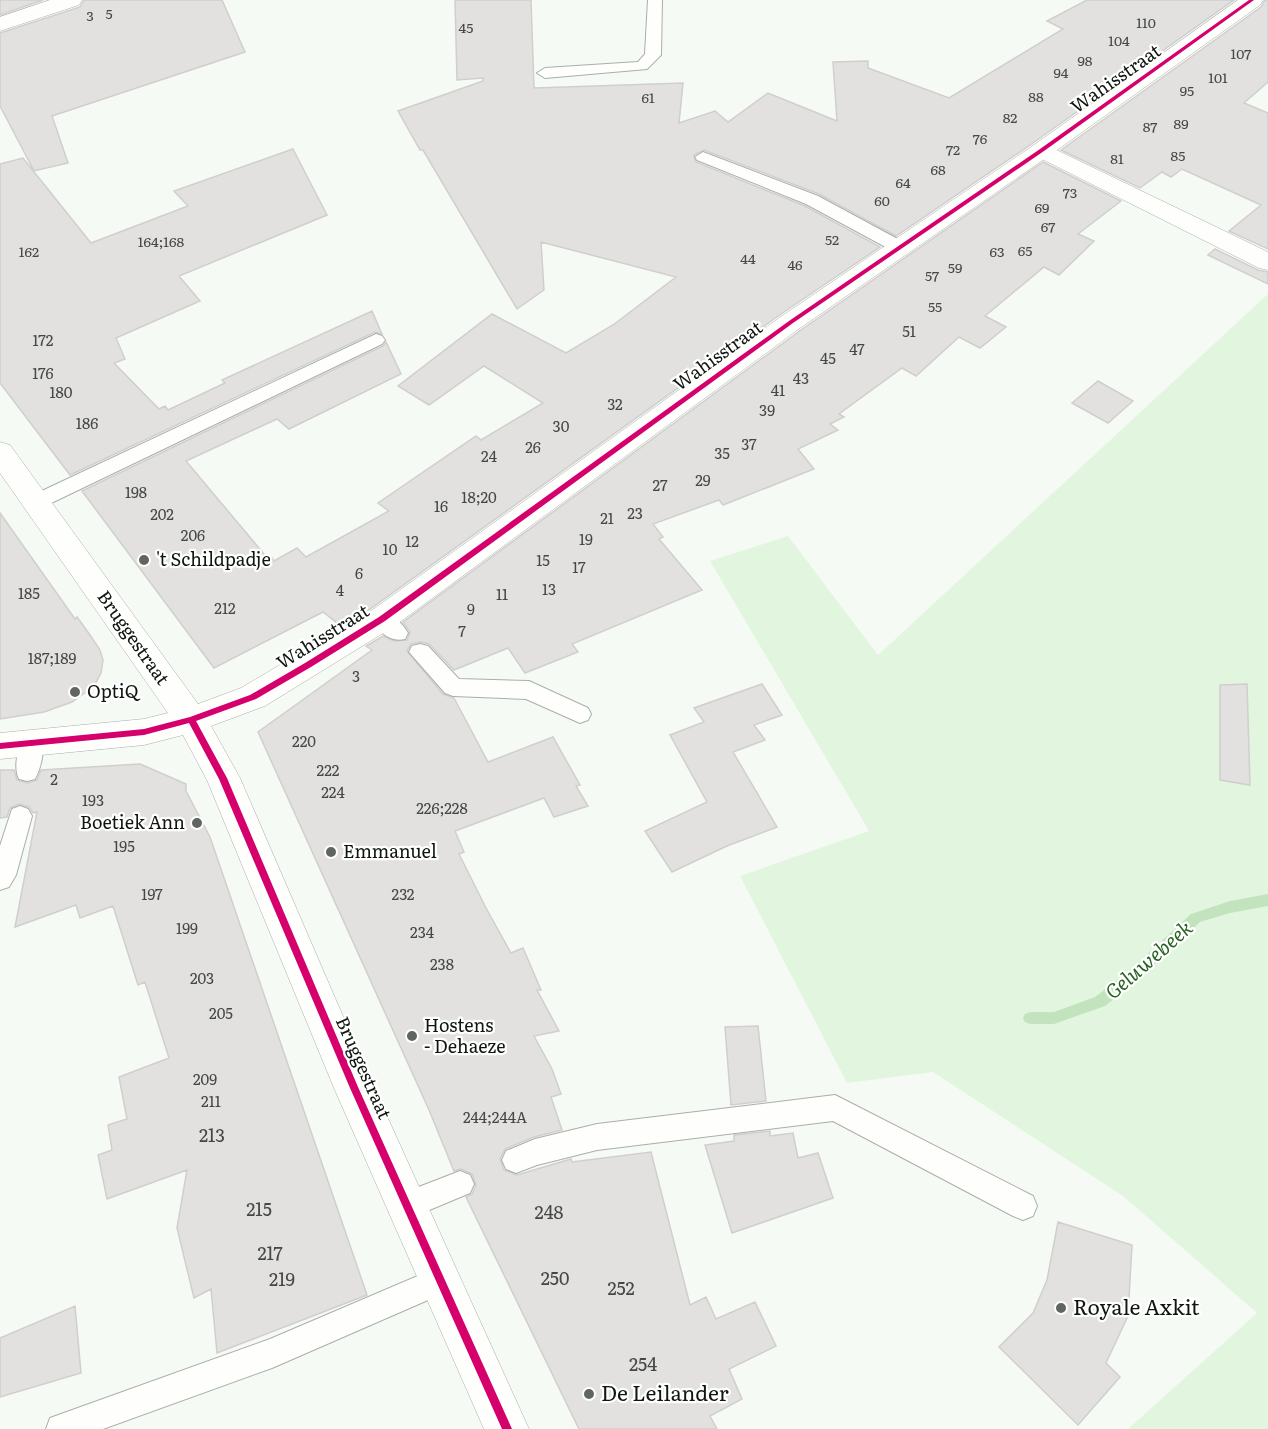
<svg xmlns="http://www.w3.org/2000/svg" width="1268" height="1429" font-family="Literata,serif">
	<rect width="100%" height="100%" fill="#f5fbf4"/>
	<path fill="#e2f6df" d="M1268 294V1429H1128L1257 1313 1123 1196 933 1072 847 1083 740 876 869 831 710 561 788 536 878 655Z"/>
	<g fill="none" stroke-linecap="round" stroke-linejoin="round">
		<path fill="#c2e3bd" fill-rule="evenodd" d="M1268 894V906L1230 913 1200 922 1138 980 1105 1006 1054 1024H1030L1025 1022 1023 1018 1025 1014 1030 1012H1054L1095 997 1128 972 1191 914 1230 901Z"/>
	</g>
	<path fill="#e3e1e0" stroke="#d0cece" stroke-width="1.5" d="M0 0H43L0 15Z
		M84 0H222L245 52 52 116 68 163 34 171 0 106V33L80 7Z
		M455 0H531L534 88 683 83 679 123 715 111 728 122 768 93 837 121 833 62 868 61V68L949 98 1063 29 1047 21 1087 0H1234L1033 143 896 236 819 194 704 150 694 155 696 162 805 206 880 247 781 314 370 609 341 626 323 612 214 668 82 491 383 346 386 342 401 374 289 429 277 419 186 461 269 560 272 558 274 561 297 548 306 557 389 511 378 503 476 436 481 440 543 403 484 366 429 405 398 386 492 314 566 353 613 325 676 277 541 242 544 290 517 309 423 150H420L398 111 483 81V78L457 80Z
		M1265 0H1268V82L1244 103 1268 113V249L1229 231 1261 205 1182 169 1171 177 1162 172 1140 188 1061 150 1261 7Z
		M293 149 327 215 179 276 200 301 116 338 125 359 114 363 159 409 165 406 168 410 225 383 222 380 372 311 382 334 375 332 70 475 0 383V164L23 158 91 243 188 206 174 191Z
		M1043 162 1121 201 1078 234 1094 241 1059 275 1044 267 985 316 1006 327 980 348 959 337 916 376 902 368 839 414 844 417 830 424 838 430 798 449 814 469 723 505 719 500 653 524 663 537 659 539 702 590 572 644 578 652 525 673 508 648 454 670 429 644 421 642 411 644 407 651 443 694 454 698 488 762 553 737 580 785 576 786 588 806 554 817 544 798 455 831 464 852 459 854 486 908 511 953 523 948 541 990H537L559 1031 534 1036 552 1069 561 1094 551 1097 562 1130 534 1137 505 1149 500 1159 504 1170 517 1175 571 1159 572 1162 651 1152 690 1305 706 1297 716 1319 755 1302 776 1346 729 1369 742 1399 710 1416 717 1429H579L466 1197 472 1194 476 1185 472 1174 461 1169 454 1171 429 1110 258 732 372 650 366 646 383 636 394 641 407 640 410 632 403 622 801 330Z
		M1215 249 1258 270 1268 272V284L1208 255Z
		M1098 381 1133 401 1108 423 1072 403Z
		M0 513 75 619 77 617 90 635 100 650 103 660 101 673 94 686 72 702 44 712 0 719Z
		M762 684 782 715 754 725 765 740 733 752 777 827 727 846 672 872 645 831 707 802 670 735 704 722 694 708Z
		M1247 684 1250 785 1220 780V685Z
		M140 764 186 784V791L210 837 367 1295 217 1353 211 1289 194 1298 177 1228 187 1170 107 1199 98 1155 112 1150 108 1125 127 1119 119 1077 169 1058 145 982 138 985 113 906 80 918 76 905 15 927 37 812 33 813 29 807 19 804 10 808 7 817 0 818V770H14L17 780 28 783 37 780 41 770Z
		M758 1026 766 1101 731 1105 725 1027Z
		M770 1131V1136L793 1133 798 1158 818 1153 833 1198 732 1233 705 1145 734 1141V1135Z
		M1058 1222 1132 1245 1128 1316 1106 1363 1120 1377 1078 1425 999 1347 1033 1313 1047 1280Z
		M75 1306 81 1373 0 1397V1338Z"/>
	<g fill="none" stroke-linecap="round" stroke-linejoin="round">
		<g stroke="#a9afa8" stroke-width="2">
			<path id="service" d="M648 0H662L661 55 647 69 545 78 537 73 545 68 638 62 645 54Z
				M703 152 818 196 905 243 908 247 905 251H893L806 204 697 160 695 157Z
				M376 334 382 336 385 340 382 344 43 507 36 509 29 507 26 502 29 497Z
				M382 611C393 614 402 623 408 633L405 639C390 643 378 631 371 619L374 613Z
				M420 644 428 646 459 679 529 681 588 708 591 714 588 720 580 723 526 699 453 696 445 693 409 652 412 646Z
				M32 734 40 737C46 748 41 768 35 779L27 781 19 779C13 767 18 748 24 737Z
				M20 806 28 809 32 816 16 875 9 887 0 890V846L12 809Z
				M835 1095 1033 1196 1037 1206 1033 1216 1023 1220 1013 1216 833 1121 597 1150 537 1165 516 1173 506 1169 502 1160 506 1151 535 1139 597 1124Z
				M460 1171 470 1175 474 1184 470 1193 408 1219 398 1215 394 1205 398 1195Z
				M441 1266 451 1270 455 1280 451 1290 272 1368 103 1429H46L50 1418 61 1414 270 1339Z"/>
		</g>
		<g stroke="#a9afa8" stroke-width="1">
			<path id="minor" d="M50 0H82L79 5 0 31V17Z
				M1042 143 1268 252V270L1259 268 1034 155 1030 150 1034 145Z"/>
		</g>
		<g stroke="#a9afa8" stroke-width="1">
			<path id="tertiary" d="M1238 0H1263L1260 5 1050 155 800 328 393 627 265 706 211 726 240 778 371 1081 529 1429H484L334 1088 207 780 183 735 144 745 0 759V733L144 719 168 713 0 473V442L10 445 198 704 241 688 371 611 782 316 1034 145Z"/>
		</g>
		<use href="#service" fill="#fefefd" fill-rule="evenodd"/>
		<use href="#minor" fill="#fefefd" fill-rule="evenodd"/>
		<use href="#tertiary" fill="#fefefd" fill-rule="evenodd"/>
		<g stroke="#fff" stroke-width="3">
			<path id="cycleway" d="M1249 0H1254L1044 151 793 323 385 621 311 667 256 699 196 721 227 778 358 1087 512 1429H502L350 1088 219 779 189 723 144 735 0 749V743L144 729 190 717 250 695 305 663 379 617 789 321 1040 149Z"/>
		</g>
		<use href="#cycleway" fill="#d6006c" fill-rule="evenodd"/>
	</g>
	<g fill="#60665f" stroke="#fff" stroke-width="2">
		<circle cx="144" cy="560" r="6"/>
		<circle cx="75" cy="692" r="6"/>
		<circle cx="197" cy="823" r="6"/>
		<circle cx="331" cy="852" r="6"/>
		<circle cx="412" cy="1036" r="6"/>
		<circle cx="1061" cy="1308" r="6"/>
		<circle cx="589" cy="1394" r="6"/>
	</g>
	<g text-anchor="middle" stroke-width="4.5" stroke-linejoin="round" paint-order="stroke">
		<g font-size="14" fill="#444943">
			<text x="109" y="19">5</text>
			<text x="90" y="21">3</text>
			<text x="1146" y="28">110</text>
			<text x="466" y="33">45</text>
			<text x="1119" y="46">104</text>
			<text x="1241" y="59">107</text>
			<text x="1085" y="66">98</text>
			<text x="1061" y="78">94</text>
			<text x="1218" y="83">101</text>
			<text x="1187" y="96">95</text>
			<text x="1036" y="102">88</text>
			<text x="648" y="103">61</text>
			<text x="1010" y="123">82</text>
			<text x="1181" y="129">89</text>
			<text x="1150" y="132">87</text>
			<text x="980" y="144">76</text>
			<text x="953" y="155">72</text>
			<text x="1178" y="161">85</text>
			<text x="1117" y="164">81</text>
			<text x="938" y="175">68</text>
			<text x="903" y="188">64</text>
			<text x="1070" y="198">73</text>
			<text x="882" y="206">60</text>
			<text x="1042" y="213">69</text>
			<text x="1048" y="232">67</text>
			<text x="832" y="245">52</text>
			<text x="161" y="247">164;168</text>
			<text x="1025" y="256">65</text>
			<text x="29" y="257">162</text>
			<text x="997" y="257">63</text>
			<text x="748" y="264">44</text>
			<text x="795" y="270">46</text>
			<text x="955" y="273">59</text>
			<text x="932" y="281">57</text>
			<text x="935" y="312">55</text>
		</g>
		<g font-size="15" fill="#444943">
			<text x="909" y="337">51</text>
			<text x="43" y="346">172</text>
			<text x="857" y="355">47</text>
			<text x="828" y="364">45</text>
			<text x="43" y="379">176</text>
			<text x="801" y="384">43</text>
			<text x="778" y="396">41</text>
			<text x="61" y="398">180</text>
			<text x="615" y="410">32</text>
			<text x="767" y="416">39</text>
			<text x="87" y="429">186</text>
			<text x="561" y="432">30</text>
			<text x="749" y="450">37</text>
			<text x="533" y="453">26</text>
			<text x="722" y="459">35</text>
			<text x="489" y="462">24</text>
			<text x="703" y="486">29</text>
			<text x="660" y="491">27</text>
			<text x="136" y="498">198</text>
			<text x="479" y="503">18;20</text>
			<text x="441" y="512">16</text>
			<text x="635" y="519">23</text>
			<text x="162" y="520">202</text>
			<text x="607" y="524">21</text>
			<text x="193" y="541">206</text>
			<text x="586" y="545">19</text>
			<text x="412" y="547">12</text>
			<text x="390" y="555">10</text>
			<text x="543" y="566">15</text>
			<text x="579" y="573">17</text>
			<text x="359" y="579">6</text>
			<text x="549" y="595">13</text>
			<text x="340" y="596">4</text>
			<text x="29" y="599">185</text>
			<text x="502" y="600">11</text>
			<text x="225" y="614">212</text>
			<text x="471" y="615">9</text>
			<text x="462" y="637">7</text>
			<text x="52" y="664">187;189</text>
			<text x="356" y="682">3</text>
			<text x="304" y="747">220</text>
			<text x="328" y="776">222</text>
			<text x="54" y="785">2</text>
			<text x="333" y="798">224</text>
			<text x="93" y="806">193</text>
			<text x="442" y="814">226;228</text>
			<text x="124" y="852">195</text>
			<text x="152" y="900">197</text>
			<text x="403" y="900">232</text>
			<text x="187" y="934">199</text>
			<text x="422" y="938">234</text>
			<text x="442" y="970">238</text>
			<text x="202" y="984">203</text>
			<text x="221" y="1019">205</text>
			<text x="205" y="1085">209</text>
			<text x="211" y="1107">211</text>
			<text x="495" y="1123">244;244A</text>
		</g>
		<g font-size="18" fill="#0f160f" stroke="#fff">
			<text transform="translate(1116 79) rotate(-35)" y="6">Wahisstraat</text>
			<text transform="translate(718 356) rotate(-36)" y="6">Wahisstraat</text>
			<text transform="translate(323 637) rotate(-32)" y="6">Wahisstraat</text>
			<text transform="translate(133 638) rotate(55)" y="6">Bruggestraat</text>
			<text transform="translate(363 1068) rotate(66)" y="6">Bruggestraat</text>
		</g>
		<g font-size="18" fill="#0f160f" stroke="#fff" text-anchor="start">
			<text x="156" y="566">'t Schildpadje</text>
			<text x="87" y="698">OptiQ</text>
			<text x="185" y="829" text-anchor="end">Boetiek Ann</text>
			<text x="343" y="858">Emmanuel</text>
			<text x="424" y="1032">Hostens<tspan x="424" dy="21">- Dehaeze</tspan></text>
		</g>
		<g font-size="18" fill="#444943">
			<text x="212" y="1142">213</text>
			<text x="259" y="1216">215</text>
			<text x="549" y="1219">248</text>
			<text x="270" y="1260">217</text>
			<text x="555" y="1285">250</text>
			<text x="282" y="1286">219</text>
			<text x="621" y="1295">252</text>
			<text x="643" y="1371">254</text>
		</g>
		<g font-size="20" font-style="italic" fill="#296324" stroke="#fff">
			<text transform="translate(1149 960) rotate(-41)" y="7">Geluwebeek</text>
		</g>
		<g font-size="21" fill="#0f160f" stroke="#fff" text-anchor="start">
			<text x="1073" y="1315">Royale Axkit</text>
			<text x="601" y="1401">De Leilander</text>
		</g>
	</g>
</svg>
